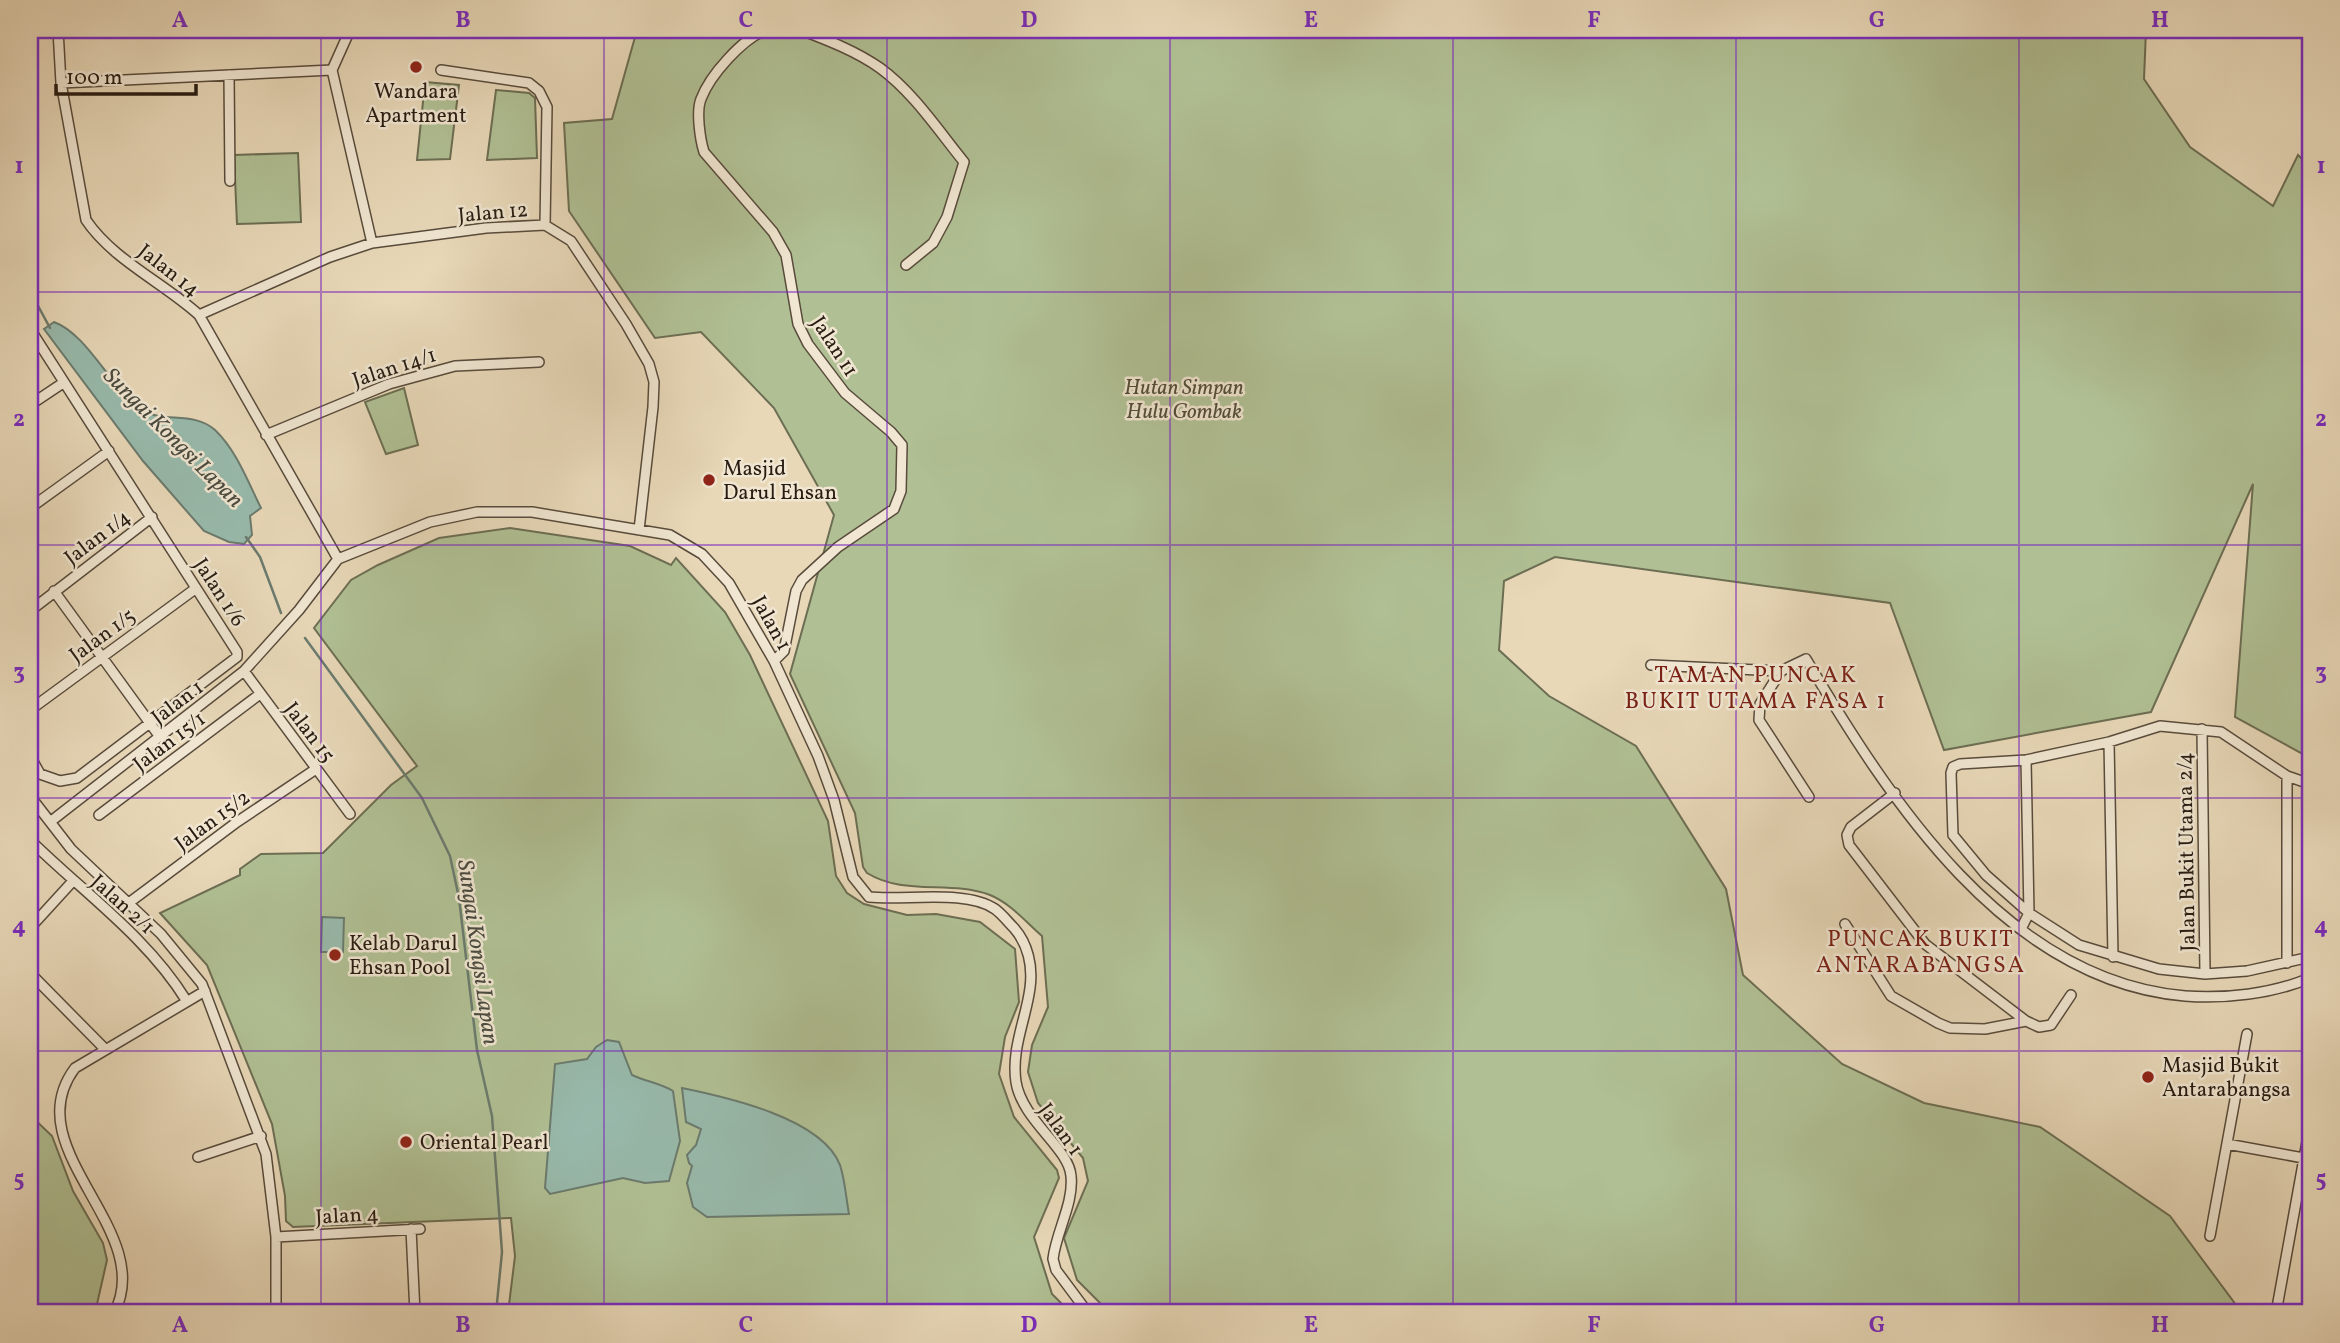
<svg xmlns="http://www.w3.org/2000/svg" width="2340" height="1343" font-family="Vollkorn,serif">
	<rect width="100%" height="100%" fill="#e8d8b8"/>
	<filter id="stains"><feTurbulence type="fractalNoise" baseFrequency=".00286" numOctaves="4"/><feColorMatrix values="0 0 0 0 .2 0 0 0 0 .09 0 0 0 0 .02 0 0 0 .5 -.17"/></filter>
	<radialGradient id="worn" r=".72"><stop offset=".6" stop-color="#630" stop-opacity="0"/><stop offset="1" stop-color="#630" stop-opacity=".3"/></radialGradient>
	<path fill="#b0c094" stroke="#6c6e53" stroke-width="2" d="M637 30H2146L2144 79 2190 147 2273 206 2298 155 2310 167V758L2235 717 2253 484 2151 712 1944 750 1890 603 1555 557 1504 581 1499 650 1549 696 1636 746 1726 889 1743 975 1842 1064 1924 1103 2040 1127 2170 1216 2242 1313H1110L1077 1280 1064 1238 1088 1181 1083 1158 1038 1103 1028 1072 1032 1045 1048 1007 1042 936C1026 922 1010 903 990 895 950 880 904 896 867 873L863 867 855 813 790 674 834 515 774 408 701 332 655 338 569 211 564 123 612 119Z
		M425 82 459 85 450 159 417 160Z
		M496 90 529 93 535 98 537 158 487 160Z
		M298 153 301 222 237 224 234 155Z
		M404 388 418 445 386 454 365 402Z
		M510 528 630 546 671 565 676 558 725 612 750 655 828 821 836 876 847 893 864 904 907 915 936 914 980 922 1015 949 1019 1002 1005 1037 999 1074 1014 1117 1057 1170 1059 1178 1034 1237 1052 1294 1071 1313H508L515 1256 511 1218 293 1227 286 1221 285 1196 272 1124 207 965 160 913 240 875V869L261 854 323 853 391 785 417 766 314 628 351 580 378 565 439 538Z
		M30 1115 52 1136 73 1191 103 1243 107 1260 97 1304 90 1313H30Z"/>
	<path fill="#98baac" stroke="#6b7b6e" stroke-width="2" d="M54 322C89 335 111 390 144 411 164 423 194 411 215 430 237 451 248 482 261 508L250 516 252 535 244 544 229 542 204 531 143 461 44 329Z
		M322 917 344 918 343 952H321Z
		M607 1040 619 1042 632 1075C647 1082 660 1083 673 1091L680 1141 669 1181 645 1183 623 1178 550 1194 545 1188 555 1064 587 1059 596 1047Z
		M682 1088C726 1097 822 1118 840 1165 845 1180 846 1198 849 1214L707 1217 693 1207 687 1183 692 1166 689 1163 687 1155 696 1145 701 1129 686 1122Z"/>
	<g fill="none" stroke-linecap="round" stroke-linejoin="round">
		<path stroke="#6b7b6e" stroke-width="2.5" d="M30 291 50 328
			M246 537 260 557 281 613
			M305 638 422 798 450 856 459 898 477 1050 492 1116 502 1252 496 1313"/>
		<g stroke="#584b3c" stroke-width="12">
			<path id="street" d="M58 30 61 83 86 220C113 260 164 283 199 315L338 559
				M350 30 332 70 372 243
				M766 30C743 38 710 75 701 99 696 111 700 139 704 152L773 232 786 255 798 324 808 344 845 393 891 432 902 445 901 491 894 509 838 547 802 580 796 591 784 651 774 661
				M801 30C827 40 856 51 880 68 913 92 938 130 964 162L947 217 933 243 906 265
				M441 70 529 83 539 91 547 107 545 225
				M229 75 230 181
				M61 83 332 70
				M199 315 330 257 372 243 486 228 545 225 571 241 626 324 649 364 654 382 653 407 639 530
				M30 329 237 652V657L77 778 60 781 40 774 30 756
				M30 352 39 345
				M30 405 63 383
				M266 435 389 384 455 366 539 362
				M30 508 109 451
				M54 591 160 737
				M30 611 152 517
				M1651 665 1781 671 1806 659C1890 800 2006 981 2185 996 2225 999 2272 994 2310 978
				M244 671 350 814
				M1781 671 1760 704 1759 720 1809 797
				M30 710 195 589
				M2202 729 2205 974
				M2109 742 2113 957
				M2287 776V963
				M2310 784 2287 776 2221 732 2160 726 2109 742 2026 760 1960 764 1953 767 1951 773 1953 835 1986 875 2029 913 2079 945 2159 969 2205 974 2247 971 2310 957
				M1895 793 1851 827 1847 835 1849 845 1925 944 2026 1021 2039 1027 2051 1025 2071 995
				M30 796 71 849 161 934 202 984 266 1154 276 1237V1313
				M99 815 260 694
				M50 822 244 671 299 610 338 559 430 522 477 512H532L670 535 702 554 729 583 774 661 818 756 834 800 853 877 869 897C904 901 966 889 995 909 1002 914 1008 922 1014 928 1028 944 1033 966 1030 988 1026 1019 1011 1049 1016 1082 1022 1120 1069 1148 1071 1176 1074 1203 1056 1232 1053 1259L1056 1270 1088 1313
				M30 840C83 892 147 937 186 1000
				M130 902 237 822 316 769
				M1845 924 1891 996 1938 1023 1950 1028 1985 1029 2026 1021
				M30 928 72 882
				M2021 929 2029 913 2026 760
				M30 973 104 1048
				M2227 1144 2309 1159
				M198 1157 261 1136
				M411 1229 415 1313
				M2210 1236 2247 1034
				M276 1237 420 1229
				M114 1313C158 1230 14 1149 75 1068L205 991
				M2276 1313 2310 1125"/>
		</g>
		<use href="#street" stroke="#f0e6d1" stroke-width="9"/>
	</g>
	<path fill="none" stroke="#7b2cbf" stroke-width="2" stroke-opacity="0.55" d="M321 30V1313M604 30V1313M887 30V1313M1170 30V1313M1453 30V1313M1736 30V1313M2019 30V1313M30 292H2310M30 545H2310M30 798H2310M30 1051H2310"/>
	<g fill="#8f2418" stroke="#f0e6d1" stroke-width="2.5">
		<circle cx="416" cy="67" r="7"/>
		<circle cx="709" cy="480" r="7"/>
		<circle cx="335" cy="955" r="7"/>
		<circle cx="2148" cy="1077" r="7"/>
		<circle cx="406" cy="1142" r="7"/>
	</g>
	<g text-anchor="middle" stroke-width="5" stroke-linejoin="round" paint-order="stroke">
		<g font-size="21" fill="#281c12" stroke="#f0e6d1" text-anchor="start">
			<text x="416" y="98" text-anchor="middle">Wandara<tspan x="416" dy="24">Apartment</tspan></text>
			<text x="723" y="475">Masjid<tspan x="723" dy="24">Darul Ehsan</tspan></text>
			<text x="349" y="950">Kelab Darul<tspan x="349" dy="24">Ehsan Pool</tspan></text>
			<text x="2162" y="1072">Masjid Bukit<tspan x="2162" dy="24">Antarabangsa</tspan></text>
			<text x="420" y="1149">Oriental Pearl</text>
		</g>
		<g font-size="21" fill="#281c12" stroke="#f0e6d1">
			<text transform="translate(493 212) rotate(-5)" y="7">Jalan 12</text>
			<text transform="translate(169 270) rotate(38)" y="7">Jalan 14</text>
			<text transform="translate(835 346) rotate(57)" y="7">Jalan 11</text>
			<text transform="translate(394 367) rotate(-18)" y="7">Jalan 14/1</text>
			<text transform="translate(97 537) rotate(-37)" y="7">Jalan 1/4</text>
			<text transform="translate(220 592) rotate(57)" y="7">Jalan 1/6</text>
			<text transform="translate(772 623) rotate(61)" y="7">Jalan 1</text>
			<text transform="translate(102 635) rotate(-36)" y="7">Jalan 1/5</text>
			<text transform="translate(177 702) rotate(-37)" y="7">Jalan 1</text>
			<text transform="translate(310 732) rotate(53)" y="7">Jalan 15</text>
			<text transform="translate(169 741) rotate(-37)" y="7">Jalan 15/1</text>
			<text transform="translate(212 820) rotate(-36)" y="7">Jalan 15/2</text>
			<text transform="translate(2186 852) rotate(-91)" y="7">Jalan Bukit Utama 2/4</text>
			<text transform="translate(123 904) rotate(42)" y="7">Jalan 2/1</text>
			<text transform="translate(1061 1129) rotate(54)" y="7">Jalan 1</text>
			<text transform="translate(347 1215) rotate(-3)" y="7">Jalan 4</text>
		</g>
		<g font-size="21" font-style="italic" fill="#514d39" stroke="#f0e6d1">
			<text x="1184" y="394">Hutan Simpan<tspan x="1184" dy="24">Hulu Gombak</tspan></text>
		</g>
		<g font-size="23" font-style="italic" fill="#4a4b40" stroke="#f0e6d1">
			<text transform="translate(174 437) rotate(45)" y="8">Sungai Kongsi Lapan</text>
			<text transform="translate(479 952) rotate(82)" y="8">Sungai Kongsi Lapan</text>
		</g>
		<g font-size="23" letter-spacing="2" fill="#7a1f14" stroke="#f0e6d1">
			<text x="1756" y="682">TAMAN PUNCAK<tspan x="1756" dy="26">BUKIT UTAMA FASA 1</tspan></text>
			<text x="1921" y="946">PUNCAK BUKIT<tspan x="1921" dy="26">ANTARABANGSA</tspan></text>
		</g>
	</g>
	<rect width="2340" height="1343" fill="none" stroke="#e8d8b8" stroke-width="77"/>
	<path d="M56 84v10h140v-10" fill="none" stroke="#281c12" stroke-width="3.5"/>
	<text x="66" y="84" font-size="21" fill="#281c12" stroke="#f0e6d1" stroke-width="5" paint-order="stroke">100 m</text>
	<rect x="38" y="38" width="2264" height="1266" fill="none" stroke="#7b2cbf" stroke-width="2.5"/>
	<g font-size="23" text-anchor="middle" font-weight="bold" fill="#7b2cbf">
		<text x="180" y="27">A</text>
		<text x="463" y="27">B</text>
		<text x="746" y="27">C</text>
		<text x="1029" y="27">D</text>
		<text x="1311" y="27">E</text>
		<text x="1594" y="27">F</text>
		<text x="1877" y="27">G</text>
		<text x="2160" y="27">H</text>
		<text x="19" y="173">1</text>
		<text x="2321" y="173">1</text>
		<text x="19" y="426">2</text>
		<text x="2321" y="426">2</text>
		<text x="19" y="679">3</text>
		<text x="2321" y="679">3</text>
		<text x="19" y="933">4</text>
		<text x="2321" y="933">4</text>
		<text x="19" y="1186">5</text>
		<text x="2321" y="1186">5</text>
		<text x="180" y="1332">A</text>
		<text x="463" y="1332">B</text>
		<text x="746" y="1332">C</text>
		<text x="1029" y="1332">D</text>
		<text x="1311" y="1332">E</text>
		<text x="1594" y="1332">F</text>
		<text x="1877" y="1332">G</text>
		<text x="2160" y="1332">H</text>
	</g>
	<rect width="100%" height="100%" filter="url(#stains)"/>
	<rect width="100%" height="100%" fill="url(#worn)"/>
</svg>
